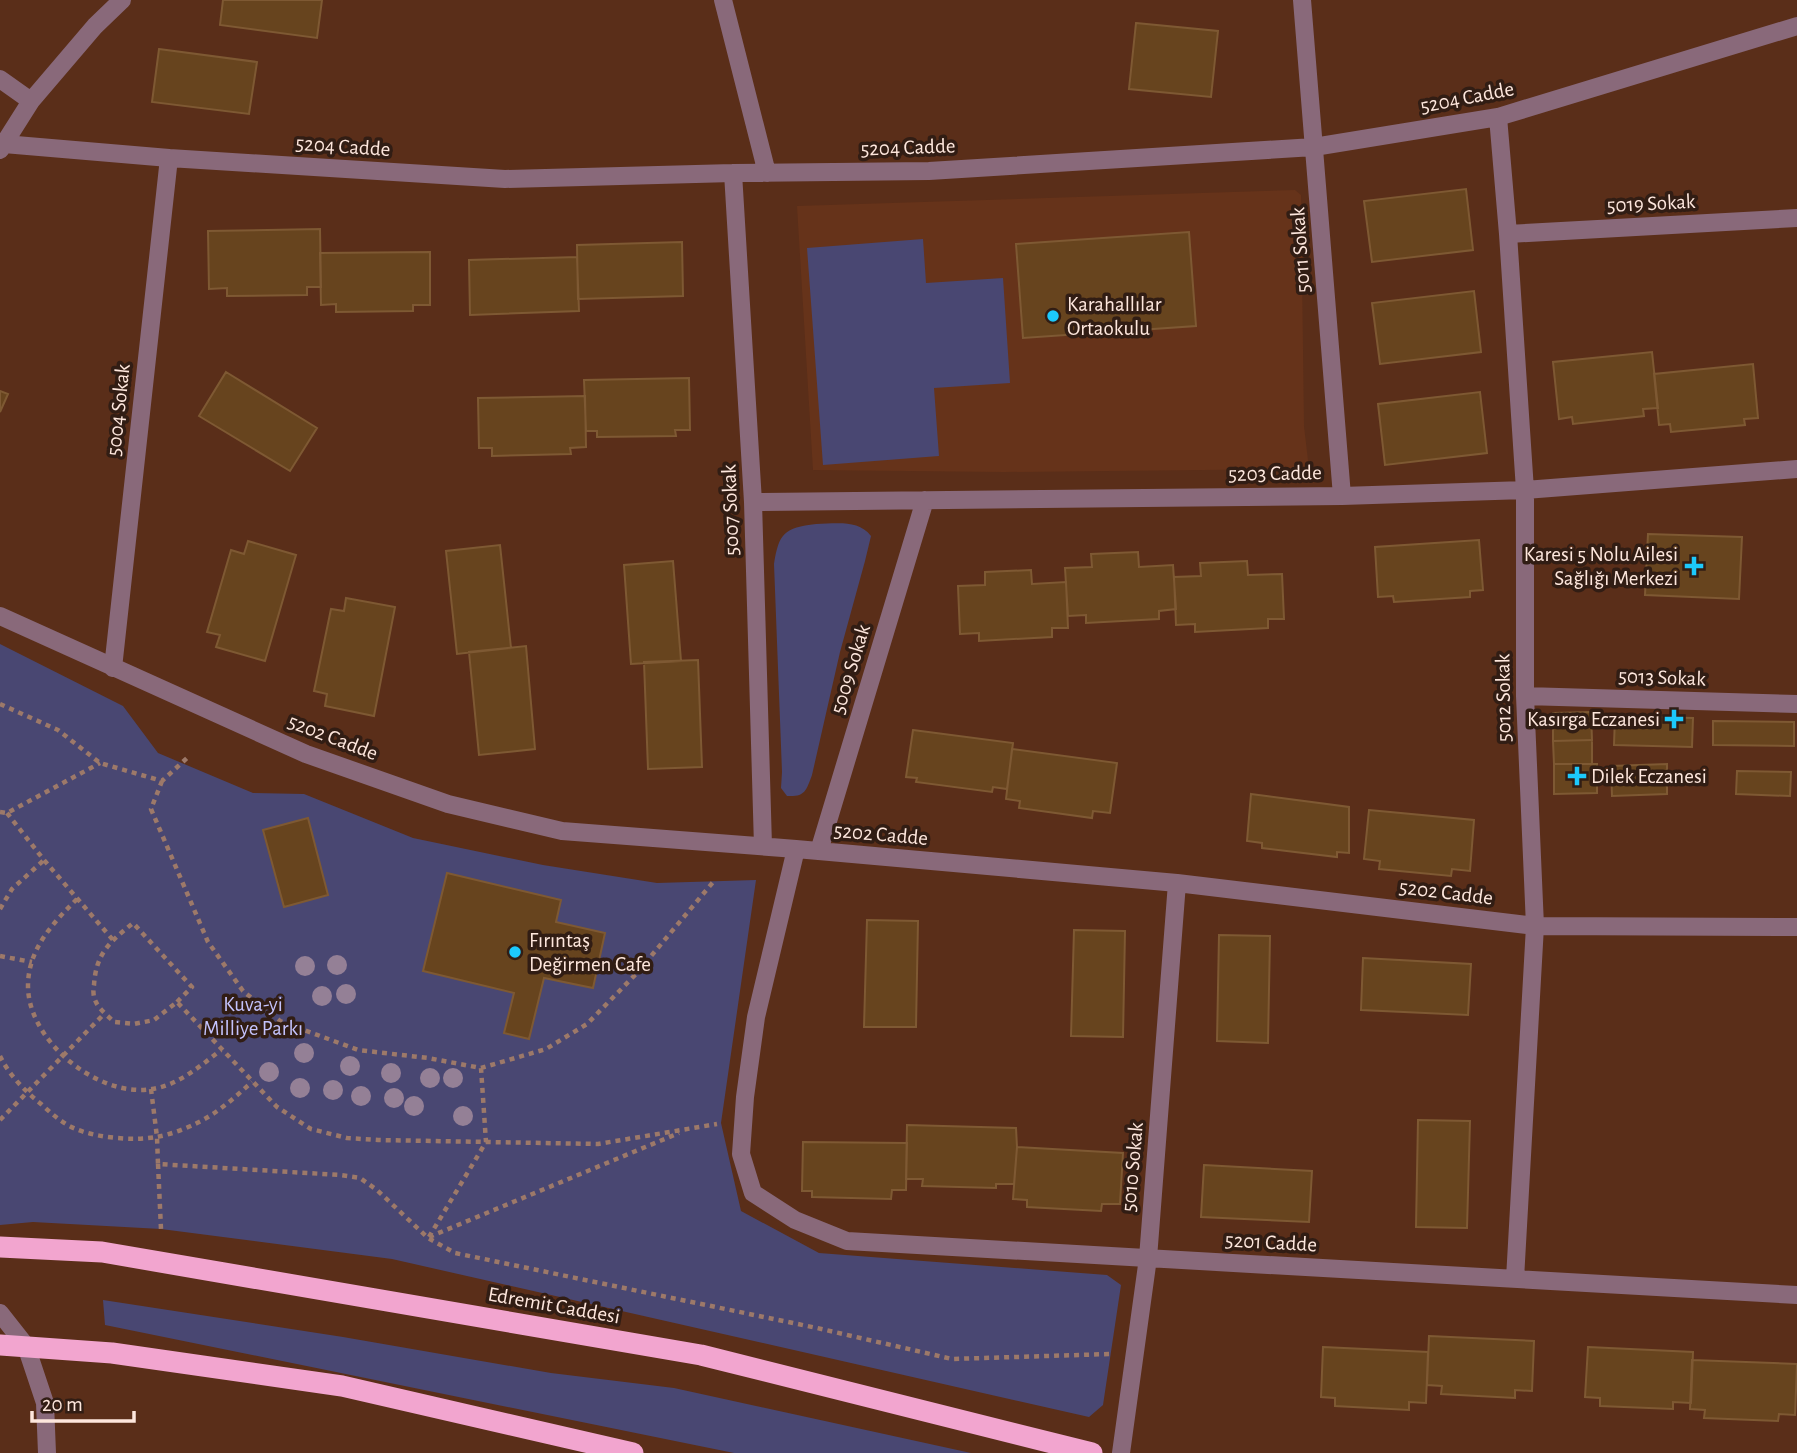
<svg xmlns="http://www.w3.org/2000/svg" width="1797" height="1453" font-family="'Alegreya Sans',sans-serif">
	<rect width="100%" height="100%" fill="#5a2e19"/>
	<path fill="#66331a" d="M1295 190 1301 195 1304 426 1309 469 1004 472 813 470 797 206Z"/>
	<path fill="#494772" d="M923 239 926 283 1003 278 1010 383 934 388 939 456 823 465 807 248Z
		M816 524C835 524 858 519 871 536L865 561 840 652 812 775C806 791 805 797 787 796L781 788 782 772 774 564C779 533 784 528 816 524Z
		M0 644 123 706 158 753 253 793 304 794 413 838 543 865 657 883 756 880 721 1123 741 1211 819 1253 1107 1275 1121 1285 1103 1405 1089 1417 392 1259 161 1229 33 1222 0 1225Z
		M103 1300 343 1337 551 1373 674 1388 971 1453H734L105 1325Z"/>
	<path fill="#67441e" stroke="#7e5933" stroke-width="2" d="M223 0H322L317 38 220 25Z
		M1136 23 1218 31 1211 97 1129 89Z
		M159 49 257 62 249 114 152 102Z
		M1466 189 1473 250 1372 262 1364 201Z
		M320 229 321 287H307V295L227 296V288L209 289 208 231Z
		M1189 232 1196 326 1023 338 1016 244Z
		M682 242 683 296 578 299 577 245Z
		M430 252V305H413V311L336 312V304L321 305 320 253Z
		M577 257 579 311 470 315 469 260Z
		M1474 291 1481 352 1380 364 1372 303Z
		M1652 352 1658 408 1643 409 1644 416 1573 424 1572 417 1559 419 1553 362Z
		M1753 364 1758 418 1744 419 1745 425 1671 432 1670 424 1659 425 1654 374Z
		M226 372 317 428 290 471 199 416Z
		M689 378 690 430H675L676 436 597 437V431H586L584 380Z
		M0 391 8 394 0 412Z
		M1480 392 1487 453 1385 465 1378 404Z
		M585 396 586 447 570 448 571 454 492 456V448H479L478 398Z
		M1648 534 1742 537 1739 599 1645 595Z
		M1479 540 1483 590 1470 591V597L1394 602 1393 596 1378 597 1375 547Z
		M248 541 296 555 265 661 216 647 220 635 207 632 231 550 244 554Z
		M500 545 511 648 457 654 446 551Z
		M1138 552 1139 567 1173 565 1176 609 1159 611V619L1086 623V615L1068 616 1065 568 1092 567 1091 554Z
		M673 561 681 661 631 664 624 565Z
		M1247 561 1248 575 1282 574 1284 619H1268V628L1195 632V624L1176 625 1174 577 1201 576 1200 563Z
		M1031 570 1032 584 1066 582 1068 628H1052V637L979 641V633L960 634 958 586 985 585V572Z
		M346 598 395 607 374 716 325 706 327 694 314 691 331 609 344 611Z
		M526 646 535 749 479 755 469 652Z
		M698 660 702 767 648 769 644 662Z
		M1591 712 1592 740 1553 741V713Z
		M1615 716 1693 718 1692 747 1614 745Z
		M1713 721 1794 722V746L1713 745Z
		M913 730 1013 743 1007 789 993 787 992 792 916 782 917 778 906 777Z
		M1592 740V764H1554L1553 741Z
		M1012 749 1117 763 1110 813 1093 811 1092 818 1019 808 1020 801 1006 799Z
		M1554 764H1597V793L1554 794Z
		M1667 764V794L1612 796 1611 766Z
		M1737 771 1791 772 1790 796 1736 794Z
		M1251 794 1349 807V853L1337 852V857L1262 848V843L1247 841Z
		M1369 810 1474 820 1470 871 1452 869 1451 876 1379 869 1380 861 1364 859Z
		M308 818 328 895 284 907 263 830Z
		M447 873 561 900 556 922 605 933 593 988 544 978 529 1039 504 1033 514 993 423 971Z
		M867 920 918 921 916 1027H864Z
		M1074 930 1125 931 1123 1037 1071 1036Z
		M1219 935 1270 936 1268 1043 1217 1041Z
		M1363 958 1471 964 1468 1015 1361 1010Z
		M1418 1120 1470 1121 1467 1228 1416 1227Z
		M907 1125 1016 1128 1017 1147 1014 1184H996V1188L922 1186 923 1179H906Z
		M803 1142 907 1143 906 1190H892L891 1199 812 1197V1191H802Z
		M1017 1147 1123 1153 1120 1204H1102L1101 1211 1027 1207V1200L1013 1199Z
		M1204 1165 1312 1171 1309 1222 1201 1217Z
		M1429 1336 1534 1341 1532 1391 1515 1390V1398L1441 1394 1442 1386 1427 1385Z
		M1323 1347 1428 1352 1426 1403 1409 1402V1410L1335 1406V1398L1321 1397Z
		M1588 1347 1693 1352 1691 1403 1673 1402V1409L1600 1406V1398L1585 1397Z
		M1692 1360 1797 1364 1795 1415 1779 1414 1778 1421 1704 1418 1705 1410 1690 1409Z"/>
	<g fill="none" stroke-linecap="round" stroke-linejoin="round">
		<path stroke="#9d7969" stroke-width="4.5" stroke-dasharray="5 5" stroke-linecap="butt" d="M0 704 58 730 100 763 162 781 187 758
			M162 781 151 809 208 942 243 991 280 1021 358 1050 428 1058 481 1068 546 1049 587 1024 636 974 714 881
			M0 812 7 813 100 763
			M7 813 44 860 113 940
			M77 899C53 923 28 949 28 986 28 1041 98 1098 152 1089 179 1085 200 1066 221 1050
			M0 909 12 889 44 860
			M0 956 32 962
			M177 1002 192 987 133 923C110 942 96 953 94 985 93 990 93 997 96 1002 99 1009 108 1016 114 1022L134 1024 154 1020 177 1002 277 1107 311 1129 347 1138 378 1140 598 1144 717 1124
			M0 1056C9 1075 25 1091 41 1104 52 1114 63 1124 76 1129 97 1138 134 1141 156 1137 169 1135 185 1129 197 1123 218 1113 235 1097 252 1082
			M151 1089 157 1137 158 1164 340 1175 360 1178 377 1190 428 1238 455 1253 817 1328 952 1359 1110 1354
			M0 1120 105 1013
			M158 1164 161 1229
			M429 1237 679 1133
			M429 1237 486 1142 481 1068"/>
		<path stroke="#89697a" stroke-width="18" d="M723 0 767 173
			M1302 0 1342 496
			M0 79 31 101
			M1498 117 1508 234 1525 490V696L1535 926 1515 1279
			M4 144 169 158 505 179 733 173 929 171 1314 147 1498 117 1797 26
			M0 150 31 101 95 26 122 0
			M733 173 753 502 763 846
			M1508 234 1797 218
			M753 502 1342 496 1525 490 1797 469
			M0 616 306 754 448 804 562 831 796 849 1177 883 1535 926 1797 927
			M113 668 169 158
			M1525 696 1797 704
			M796 849 756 1017 745 1097 741 1154 753 1193 795 1220 847 1241 1797 1295
			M819 851 925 500
			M0 1313 26 1346 45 1403 47 1453
			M1121 1453 1148 1258 1177 883"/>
		<path stroke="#f2a5cf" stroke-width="21" d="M0 1247 102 1252 701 1355 1092 1453
			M0 1345 112 1353 342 1386 633 1453"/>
	</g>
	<g fill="#948096">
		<circle cx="337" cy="965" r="10"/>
		<circle cx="305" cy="966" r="10"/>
		<circle cx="346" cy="994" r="10"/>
		<circle cx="322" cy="996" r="10"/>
		<circle cx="304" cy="1053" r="10"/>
		<circle cx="350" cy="1066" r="10"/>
		<circle cx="269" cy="1072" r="10"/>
		<circle cx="391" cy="1073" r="10"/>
		<circle cx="430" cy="1078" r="10"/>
		<circle cx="453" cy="1078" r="10"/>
		<circle cx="300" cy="1088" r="10"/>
		<circle cx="333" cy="1090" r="10"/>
		<circle cx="361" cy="1096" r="10"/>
		<circle cx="394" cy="1098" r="10"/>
		<circle cx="414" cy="1106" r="10"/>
		<circle cx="463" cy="1116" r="10"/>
	</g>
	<g fill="#1cc9fc" stroke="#311d14" stroke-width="2.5">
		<circle cx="1053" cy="316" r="7"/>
		<path d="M1690.5 555.5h7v7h7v7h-7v7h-7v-7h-7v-7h7z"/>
		<path d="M1670.5 708.5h7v7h7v7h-7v7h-7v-7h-7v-7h7z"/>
		<path d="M1573.5 765.5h7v7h7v7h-7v7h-7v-7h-7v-7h7z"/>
		<circle cx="515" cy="952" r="7"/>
	</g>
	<g text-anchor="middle" stroke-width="7" stroke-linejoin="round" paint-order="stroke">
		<g font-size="21" fill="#fee7dd" stroke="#311d14">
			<text transform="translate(1467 97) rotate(-11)" y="7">5204 Cadde</text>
			<text transform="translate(343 146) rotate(4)" y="7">5204 Cadde</text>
			<text transform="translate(908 147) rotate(-2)" y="7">5204 Cadde</text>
			<text transform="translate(1651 203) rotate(-3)" y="7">5019 Sokak</text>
			<text transform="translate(1300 250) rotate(-94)" y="7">5011 Sokak</text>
			<text transform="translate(118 410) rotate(-84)" y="7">5004 Sokak</text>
			<text transform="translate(1275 473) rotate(-1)" y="7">5203 Cadde</text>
			<text transform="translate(730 510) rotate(-92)" y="7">5007 Sokak</text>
			<text transform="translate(850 669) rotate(-73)" y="7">5009 Sokak</text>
			<text transform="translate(1662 677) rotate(2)" y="7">5013 Sokak</text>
			<text transform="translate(1503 698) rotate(-91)" y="7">5012 Sokak</text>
			<text transform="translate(333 737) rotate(21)" y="7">5202 Cadde</text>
			<text transform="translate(881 834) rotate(5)" y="7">5202 Cadde</text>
			<text transform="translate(1446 892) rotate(7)" y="7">5202 Cadde</text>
			<text transform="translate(1132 1167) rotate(-85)" y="7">5010 Sokak</text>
			<text transform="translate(1271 1242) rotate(3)" y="7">5201 Cadde</text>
			<text transform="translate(554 1305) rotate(10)" y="7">Edremit Caddesi</text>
		</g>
		<g font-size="21" fill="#fee7dd" stroke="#311d14" text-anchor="start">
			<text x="1067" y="311">Karahallılar<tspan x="1067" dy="24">Ortaokulu</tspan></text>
			<text x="1678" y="561" text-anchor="end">Karesi 5 Nolu Ailesi<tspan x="1678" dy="24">Sağlığı Merkezi</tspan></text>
			<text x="1660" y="726" text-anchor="end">Kasırga Eczanesi</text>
			<text x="1591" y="783">Dilek Eczanesi</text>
			<text x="529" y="947">Fırıntaş<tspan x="529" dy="24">Değirmen Cafe</tspan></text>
		</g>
		<g font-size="21" fill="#c4c3fd" stroke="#311d14">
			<text x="253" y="1011">Kuva-yi<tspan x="253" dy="24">Milliye Parkı</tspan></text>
		</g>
	</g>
	<path d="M32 1411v10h102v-10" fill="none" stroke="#fee7dd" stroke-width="3.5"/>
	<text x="42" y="1411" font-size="21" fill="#fee7dd" stroke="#311d14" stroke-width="5" paint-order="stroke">20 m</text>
</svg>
